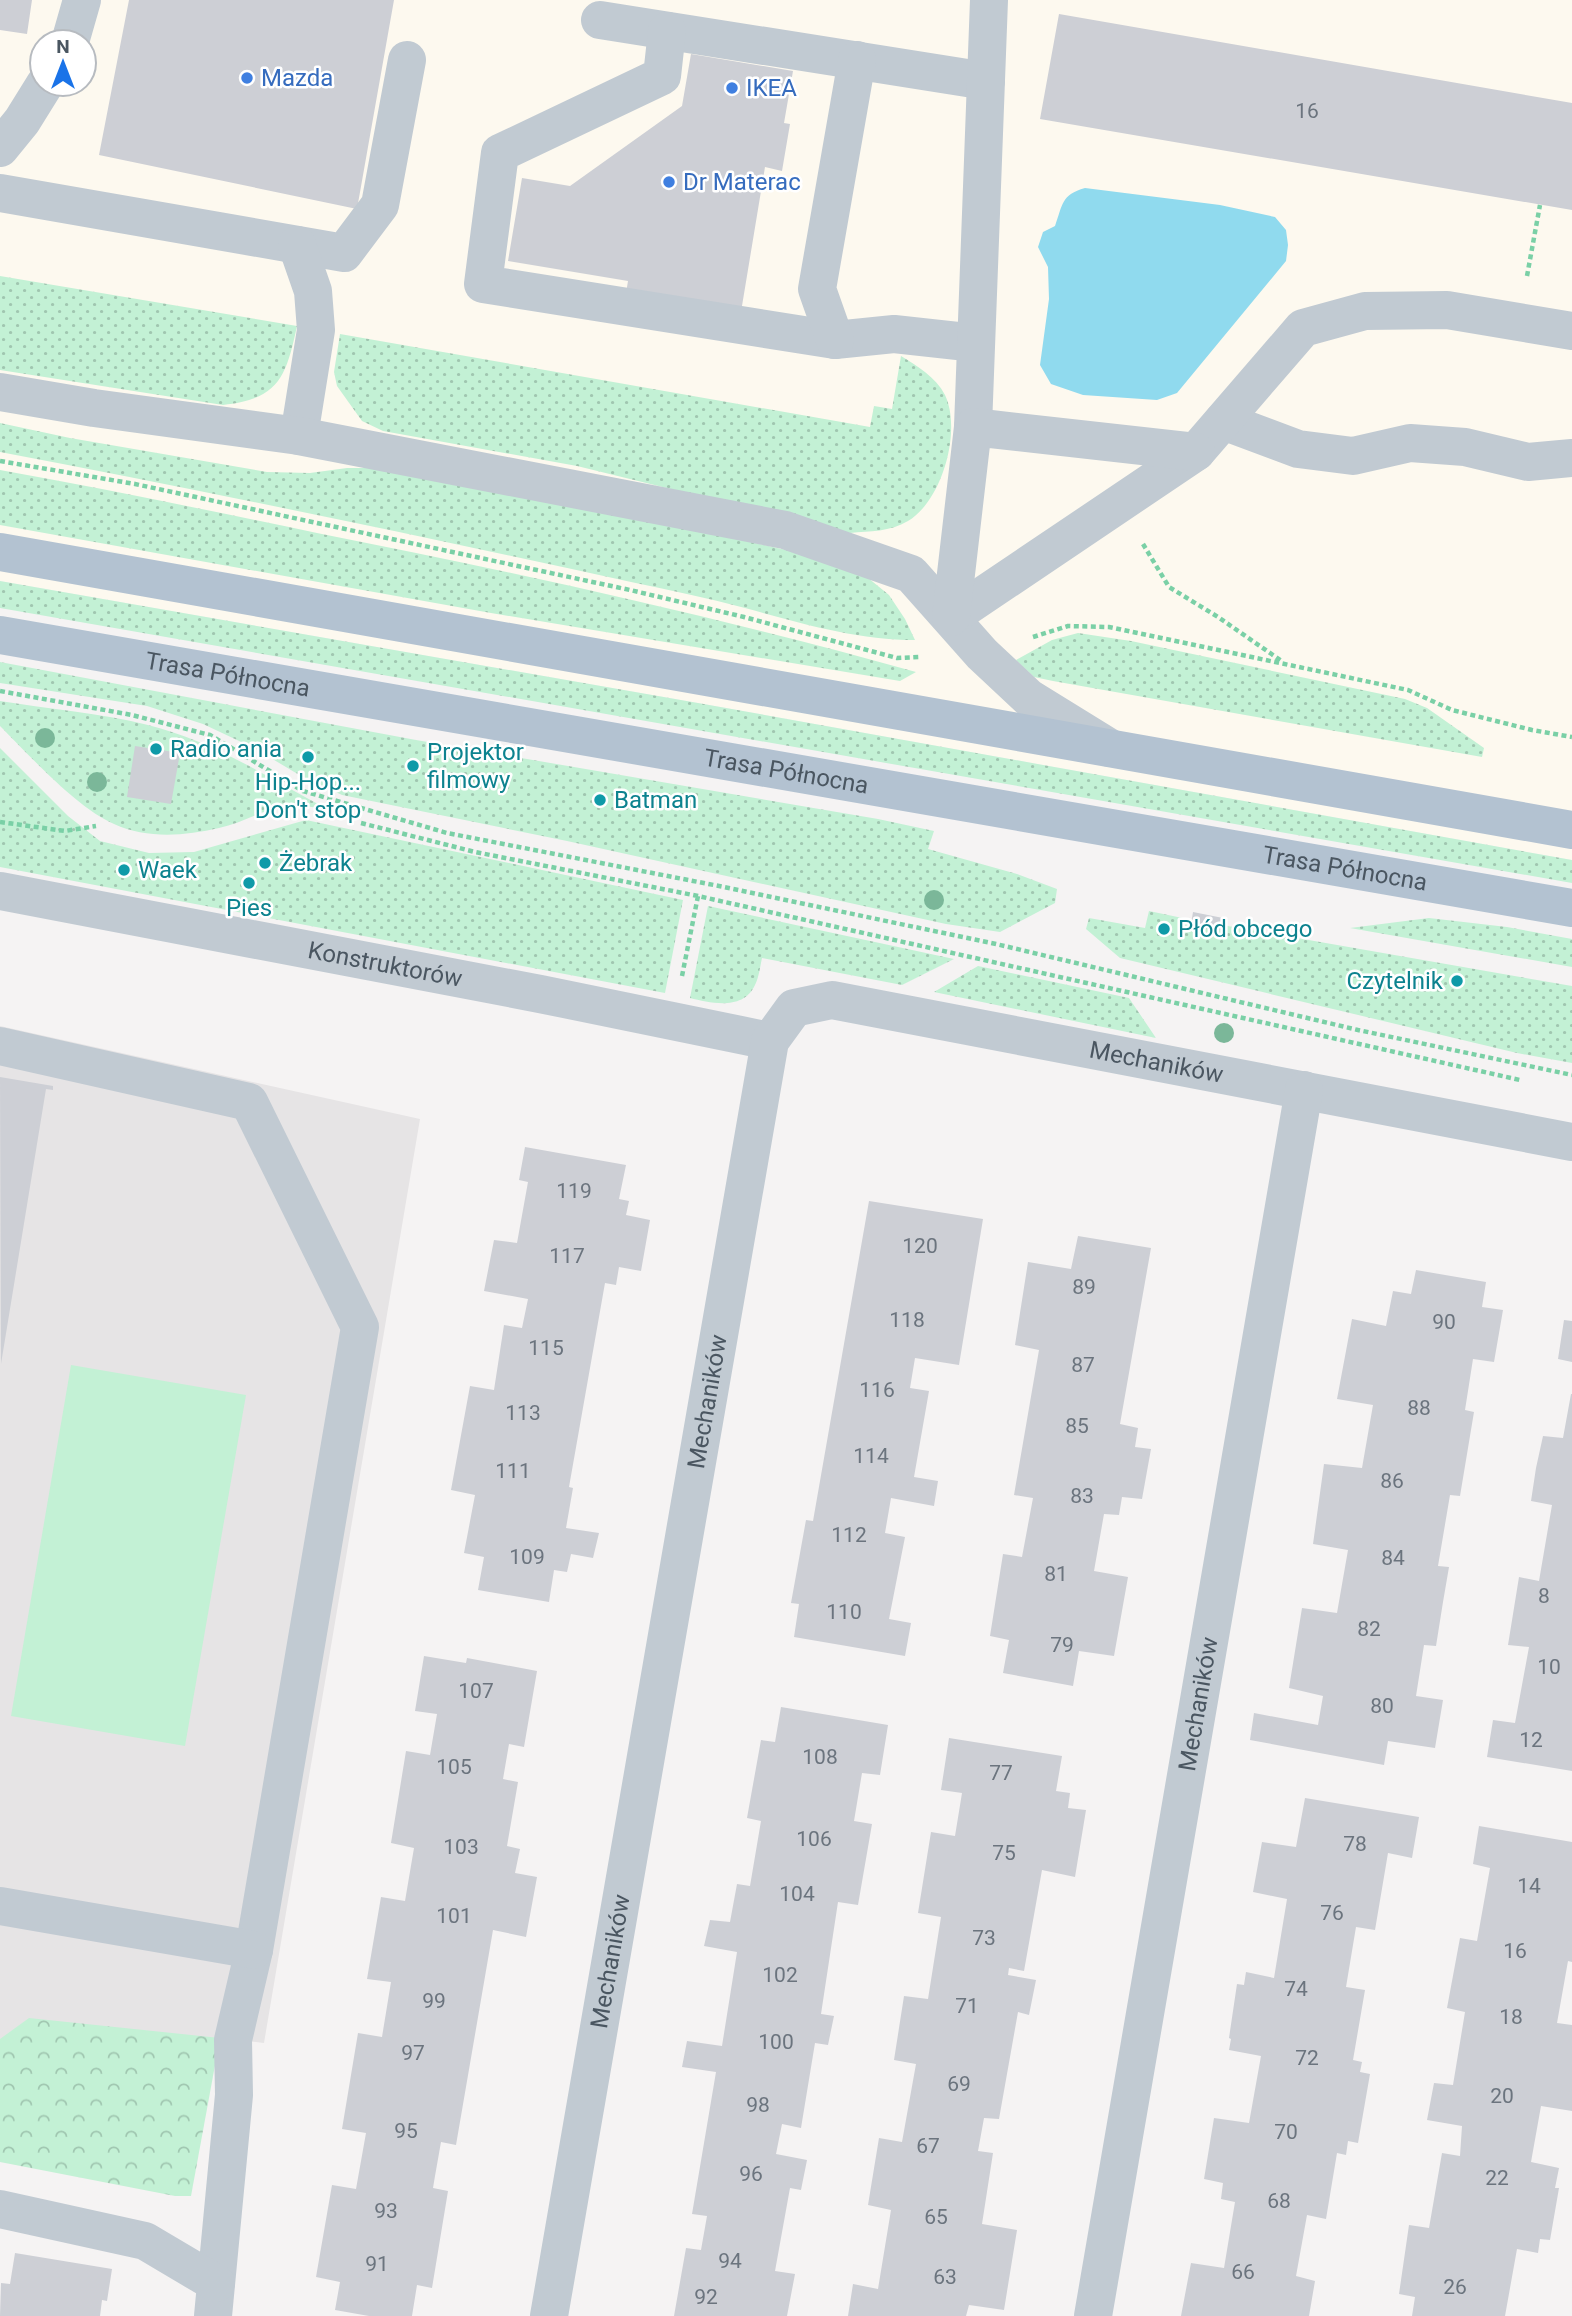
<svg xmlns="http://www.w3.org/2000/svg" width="1572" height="2316" font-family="Roboto,sans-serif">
	<defs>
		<pattern id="grass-dots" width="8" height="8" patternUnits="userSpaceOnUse" patternTransform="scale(1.75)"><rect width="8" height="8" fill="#c3f1d5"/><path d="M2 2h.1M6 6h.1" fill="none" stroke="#a0c6b0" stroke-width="1.8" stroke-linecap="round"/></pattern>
		<pattern id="forest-crowns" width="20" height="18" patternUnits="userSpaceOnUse" patternTransform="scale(1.75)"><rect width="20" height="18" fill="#c3f1d5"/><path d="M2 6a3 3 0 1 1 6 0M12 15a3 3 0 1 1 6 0" fill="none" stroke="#a0c6b0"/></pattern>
	</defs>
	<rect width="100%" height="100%" fill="#f5f3f3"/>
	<path fill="#fdf9ef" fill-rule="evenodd" d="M0 0H1572V860L698 703 0 581ZM42 42H84V84H42Z"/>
	<path fill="#e6e4e5" d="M0 1026 420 1119 264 2043 220 2038 0 2039Z"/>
	<path fill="url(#grass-dots)" d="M0 276 297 326C286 377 279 399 223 405L0 370Z
		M340 334 870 427 874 406 892 409 901 356C917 366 936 377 945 395 962 431 942 501 908 521 890 532 870 531 850 533L577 466 383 431 362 421 337 386 334 372Z
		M0 423 70 438 267 472 310 473 347 468H393L676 525 799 553 862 573 889 595 905 619 915 640C857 640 800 623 745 608 707 598 669 590 631 582 421 536 211 492 0 452Z
		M0 470C106 489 212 511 317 533 519 573 719 617 916 672L900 681 491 613 0 525Z
		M0 581 698 703 1572 860V883L0 608Z
		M1078 633 1131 641 1405 699 1427 708 1484 748 1482 757 1053 681 1034 677 1016 660 1052 640Z
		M0 662 416 740 878 819 934 831 928 849 1017 874 1057 889 1055 903 1000 932 946 924 567 841 342 795 301 776 254 748 203 724 147 706 0 683Z
		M0 701C49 709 100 713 148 725 213 741 269 778 327 809 310 807 291 802 274 808 256 814 238 824 219 828 184 836 147 839 114 824 77 808 29 755 0 726Z
		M0 748 68 816 100 841 149 853 194 852 306 820 683 900 665 993 0 867Z
		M708 906 954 959 902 985 762 958C760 967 759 977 755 985 743 1011 711 1003 690 998Z
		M1149 911 1192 920 1191 924 1220 930 1222 925 1572 986V1063L1517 1053 1120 958 1086 929 1089 918 1145 928Z
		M1429 918 1507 927 1572 939V967L1350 928Z
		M978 966 1129 998 1156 1038 934 992Z"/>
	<path fill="url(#forest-crowns)" d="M29 2018 220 2038 191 2196H175L0 2162V2039Z"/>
	<path fill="#c3f1d5" d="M71 1365 246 1395 185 1746 11 1716Z"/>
	<path fill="#90daee" d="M1085 188 1220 205 1275 217 1286 230 1288 245 1286 261 1177 393 1157 400 1083 395 1051 384 1040 365 1049 299 1048 267 1038 247 1043 232 1055 226C1063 204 1061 195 1085 188Z"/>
	<path fill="#cdcfd5" d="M0 0H32L27 34 0 30Z
		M129 0H394L357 209 99 155Z
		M1059 14 1572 103V210L1040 119Z
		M691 54 793 71 784 123 790 124 782 171 765 167 741 312 626 293 628 281 508 261 522 178 570 186 682 106Z
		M135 746 180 753 171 804 127 797Z
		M1193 912 1223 918 1221 930 1191 924Z
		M0 1077 53 1086V1090L46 1089 1 1364Z
		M525 1147 626 1165 619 1199 629 1201 626 1215 650 1220 641 1271 619 1267 616 1285 605 1283 569 1487 573 1488 566 1528 599 1533 593 1558 571 1554 567 1572 554 1570 549 1602 478 1590 484 1557 464 1553 475 1495 451 1490 470 1386 494 1390 504 1325 522 1328 528 1299 484 1291 494 1240 517 1243 528 1182 519 1180Z
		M869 1201 983 1219 959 1365 915 1358 910 1388 929 1391 914 1477 938 1481 934 1506 891 1498 885 1533 905 1537 889 1619 911 1623 905 1656 794 1637 799 1604 791 1603 806 1520 813 1521Z
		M1078 1236 1151 1248 1120 1424 1138 1428 1135 1447 1151 1449 1142 1499 1122 1497 1119 1515 1104 1514 1094 1571 1128 1577 1114 1656 1079 1651 1073 1686 1003 1673 1009 1640 990 1636 1003 1554 1022 1557 1033 1498 1014 1495 1039 1350 1015 1345 1028 1262 1071 1269Z
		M1416 1270 1486 1282 1482 1307 1503 1310 1494 1362 1473 1359 1465 1410 1474 1412 1460 1496 1450 1495 1438 1566 1449 1567 1443 1602 1436 1646 1424 1645 1416 1696 1443 1700 1435 1748 1388 1741 1384 1765 1250 1740 1254 1713 1318 1725 1323 1696 1289 1688 1302 1608 1337 1613 1348 1550 1313 1544 1324 1464 1362 1468 1373 1405 1337 1399 1352 1319 1386 1326 1393 1291 1411 1294Z
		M1564 1320 1572 1321V1362L1558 1359Z
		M1571 1394H1572V1771L1487 1757 1493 1720 1515 1723 1529 1647 1508 1645 1519 1577 1539 1581 1552 1505 1531 1501 1536 1468 1543 1436 1563 1438Z
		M424 1656 466 1663 467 1658 537 1671 524 1747 509 1744 503 1779 518 1782 507 1846 520 1849 515 1873 537 1877 526 1937 493 1930 456 2145 441 2142 435 2176 433 2188 448 2191 432 2288 417 2285 412 2316H369L335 2310 340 2282 316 2277 332 2185 356 2189 366 2133 342 2129 358 2033 382 2037 391 1982 367 1979 381 1897 405 1901 414 1848 391 1843 406 1751 430 1755 437 1714 415 1711Z
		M781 1707 888 1725 880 1775 862 1773 854 1821 872 1824 858 1905 838 1902 821 2014 834 2016 828 2045 815 2043 801 2128 782 2124 776 2154 807 2160 801 2190 790 2188 775 2271 795 2274 787 2316H674L686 2248 701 2250 707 2216 692 2214 716 2072 682 2067 687 2041 722 2046 737 1952 704 1946 710 1920 730 1922 737 1884 750 1886 761 1821 747 1818 761 1740 775 1742Z
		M949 1738 1062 1756 1056 1791 1070 1793 1068 1808 1086 1810 1075 1877 1042 1870 1024 1971 1009 1968 1008 1975 1036 1980 1029 2015 1018 2012 999 2119 984 2118 978 2151 993 2153 982 2224 1017 2230 1004 2310 969 2305 966 2316H848L853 2284 878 2289 891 2210 868 2205 879 2138 902 2142 916 2064 894 2060 904 1996 928 1999 941 1917 918 1913 931 1832 955 1836 962 1793 941 1790Z
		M1305 1798 1419 1817 1412 1858 1388 1853 1375 1930 1356 1927 1346 1987 1365 1990 1353 2060 1362 2062 1360 2072 1370 2074 1358 2143 1348 2141 1346 2155 1337 2153 1326 2219 1307 2215 1296 2276 1315 2281 1309 2316H1181L1191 2263 1224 2268 1235 2202 1221 2199 1223 2183 1204 2179 1214 2118 1249 2123 1261 2056 1229 2050 1231 2039 1229 2038 1237 1984 1244 1985 1246 1972 1274 1978 1287 1899 1253 1892 1262 1842 1296 1847Z
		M1479 1826 1572 1842V1962L1568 1961 1557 2023 1572 2025V2111L1541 2106 1531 2162 1559 2168 1555 2188H1559L1550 2240 1540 2239 1538 2253 1517 2249 1505 2316H1412L1415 2297 1399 2294 1409 2225 1429 2228 1442 2153 1460 2156 1462 2126 1427 2120 1434 2083 1453 2085 1465 2012 1447 2008 1460 1938 1477 1941 1490 1868 1473 1864Z
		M15 2253 112 2269 107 2301 102 2300 100 2316H0L1 2283 10 2284Z"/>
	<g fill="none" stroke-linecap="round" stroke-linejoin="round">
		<path stroke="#7ad0a6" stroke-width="4.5" stroke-dasharray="5 3.5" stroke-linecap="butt" d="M1527 276 1540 205
			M0 461 135 484 630 590 744 617 897 658 919 657
			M1143 544 1169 587 1218 617 1283 662
			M1033 637 1068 626 1109 627 1408 690 1452 710 1532 730 1572 737
			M0 691 132 715 210 735 303 791 447 833 719 886 996 944 1358 1030 1572 1075
			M0 822 65 831 96 826
			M361 823 475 852 698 896 1520 1080
			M682 976 698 896"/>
		<g stroke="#c1cad2" stroke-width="38">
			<path d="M600 20 986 81"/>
			<path d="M667 31 662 76 500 153 483 284 835 340 894 334 976 343"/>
			<path d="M70 42 82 0"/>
			<path d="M0 148 22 121 45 84"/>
			<path d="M0 193 344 253 380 205 407 60"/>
			<path d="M297 245 313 291 316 330 299 436"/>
			<path d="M835 340 817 289 857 60"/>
			<path d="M0 392 94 408 299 436 785 530 911 574 982 654 1029 698 1110 748"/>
			<path d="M1223 421 1298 449 1353 456 1410 443 1465 447 1528 462 1572 458"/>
			<path d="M973 427 989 0"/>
			<path d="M951 617 1196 452 1303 328 1365 311 1447 310 1572 331"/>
			<path d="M951 617 973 427 1196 452"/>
			<path id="s1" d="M0 891 540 994 770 1041"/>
			<path d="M0 1046 249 1102 360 1327 254 1950 233 2040 234 2095 213 2316"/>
			<path d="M0 1906 254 1950"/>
			<path d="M0 2209 145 2241 216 2283"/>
			<path id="s2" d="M549 2316 770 1041 794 1008 832 1000 1572 1142"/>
			<path id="s3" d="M1093 2316 1304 1090"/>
		</g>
		<g stroke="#b3c2d1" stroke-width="38">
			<path d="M0 552 1572 830"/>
			<path id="s4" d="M0 635 1572 908"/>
		</g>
	</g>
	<g fill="#7bb799">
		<circle cx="45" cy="738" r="10"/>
		<circle cx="97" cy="782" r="10"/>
		<circle cx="934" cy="900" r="10"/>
		<circle cx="1224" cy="1033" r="10"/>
	</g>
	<g fill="#3f7fe0" stroke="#fff" stroke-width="2.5">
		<circle cx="247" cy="78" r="7"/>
		<circle cx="732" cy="88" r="7"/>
		<circle cx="669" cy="182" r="7"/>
	</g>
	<g fill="#0f9aa8" stroke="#fff" stroke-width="2.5">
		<circle cx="156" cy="749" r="7"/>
		<circle cx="308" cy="757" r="7"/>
		<circle cx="413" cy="766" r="7"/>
		<circle cx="600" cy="800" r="7"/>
		<circle cx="265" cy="863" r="7"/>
		<circle cx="124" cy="870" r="7"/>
		<circle cx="249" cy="883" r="7"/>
		<circle cx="1164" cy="929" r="7"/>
		<circle cx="1457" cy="981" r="7"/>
	</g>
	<g text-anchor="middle" stroke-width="5" stroke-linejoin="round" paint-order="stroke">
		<g font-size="21" fill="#6b747e">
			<text x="1307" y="118">16</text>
			<text x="574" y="1198">119</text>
			<text x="920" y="1253">120</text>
			<text x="567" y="1263">117</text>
			<text x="1084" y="1294">89</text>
			<text x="907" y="1327">118</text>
			<text x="1444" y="1329">90</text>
			<text x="546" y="1355">115</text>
			<text x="1083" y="1372">87</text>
			<text x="877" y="1397">116</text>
			<text x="1419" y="1415">88</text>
			<text x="523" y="1420">113</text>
			<text x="1077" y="1433">85</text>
			<text x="871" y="1463">114</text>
			<text x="513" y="1478">111</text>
			<text x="1392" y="1488">86</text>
			<text x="1082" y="1503">83</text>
			<text x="849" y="1542">112</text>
			<text x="527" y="1564">109</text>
			<text x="1393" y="1565">84</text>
			<text x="1056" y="1581">81</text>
			<text x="1544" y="1603">8</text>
			<text x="844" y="1619">110</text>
			<text x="1369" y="1636">82</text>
			<text x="1062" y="1652">79</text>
			<text x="1549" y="1674">10</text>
			<text x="476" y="1698">107</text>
			<text x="1382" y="1713">80</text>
			<text x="1531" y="1747">12</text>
			<text x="820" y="1764">108</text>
			<text x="454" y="1774">105</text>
			<text x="1001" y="1780">77</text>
			<text x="814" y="1846">106</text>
			<text x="1355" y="1851">78</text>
			<text x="461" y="1854">103</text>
			<text x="1004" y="1860">75</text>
			<text x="1529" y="1893">14</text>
			<text x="797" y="1901">104</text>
			<text x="1332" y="1920">76</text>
			<text x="454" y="1923">101</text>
			<text x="984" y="1945">73</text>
			<text x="1515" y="1958">16</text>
			<text x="780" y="1982">102</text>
			<text x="1296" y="1996">74</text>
			<text x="434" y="2008">99</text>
			<text x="967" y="2013">71</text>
			<text x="1511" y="2024">18</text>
			<text x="776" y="2049">100</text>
			<text x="413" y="2060">97</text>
			<text x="1307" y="2065">72</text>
			<text x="959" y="2091">69</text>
			<text x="1502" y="2103">20</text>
			<text x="758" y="2112">98</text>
			<text x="406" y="2138">95</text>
			<text x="1286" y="2139">70</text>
			<text x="928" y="2153">67</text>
			<text x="751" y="2181">96</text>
			<text x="1497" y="2185">22</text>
			<text x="1279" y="2208">68</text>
			<text x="386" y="2218">93</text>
			<text x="936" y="2224">65</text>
			<text x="730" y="2268">94</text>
			<text x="377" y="2271">91</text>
			<text x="1243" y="2279">66</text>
			<text x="945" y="2284">63</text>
			<text x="1455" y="2294">26</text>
			<text x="706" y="2304">92</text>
		</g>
		<g font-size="24" fill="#366cbe" stroke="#fff" text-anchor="start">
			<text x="261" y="86">Mazda</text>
			<text x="746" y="96">IKEA</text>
			<text x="683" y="190">Dr Materac</text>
		</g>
		<g font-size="24" fill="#4a5661" stroke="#fff">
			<text dy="8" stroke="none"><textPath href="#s4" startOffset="231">Trasa Północna</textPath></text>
			<text dy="8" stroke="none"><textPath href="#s4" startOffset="798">Trasa Północna</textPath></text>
			<text dy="8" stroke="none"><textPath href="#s4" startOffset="1365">Trasa Północna</textPath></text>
			<text dy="8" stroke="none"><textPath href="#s1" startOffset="392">Konstruktorów</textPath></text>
			<text dy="8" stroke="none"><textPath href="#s2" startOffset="1704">Mechaników</textPath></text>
			<text dy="8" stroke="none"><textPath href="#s2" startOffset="928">Mechaników</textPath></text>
			<text dy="8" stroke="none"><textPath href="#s3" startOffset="621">Mechaników</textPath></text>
			<text dy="8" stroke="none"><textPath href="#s2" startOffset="360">Mechaników</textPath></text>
		</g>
		<g font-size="24" fill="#0d838f" stroke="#fff" text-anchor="start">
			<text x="170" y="757">Radio ania</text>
			<text x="427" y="760">Projektor<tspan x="427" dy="28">filmowy</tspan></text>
			<text x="308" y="790" text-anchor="middle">Hip-Hop...<tspan x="308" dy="28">Don't stop</tspan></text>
			<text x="614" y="808">Batman</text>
			<text x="279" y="871">Żebrak</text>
			<text x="138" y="878">Waek</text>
			<text x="249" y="916" text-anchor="middle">Pies</text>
			<text x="1178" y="937">Płód obcego</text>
			<text x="1443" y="989" text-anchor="end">Czytelnik</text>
		</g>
	</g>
	<g transform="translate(63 63)"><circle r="33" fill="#ffffff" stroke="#b7bbc0" stroke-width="2"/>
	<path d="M0-5L12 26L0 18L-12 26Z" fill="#1a73e8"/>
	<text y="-10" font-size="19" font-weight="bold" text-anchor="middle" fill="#4a5661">N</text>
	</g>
</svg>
